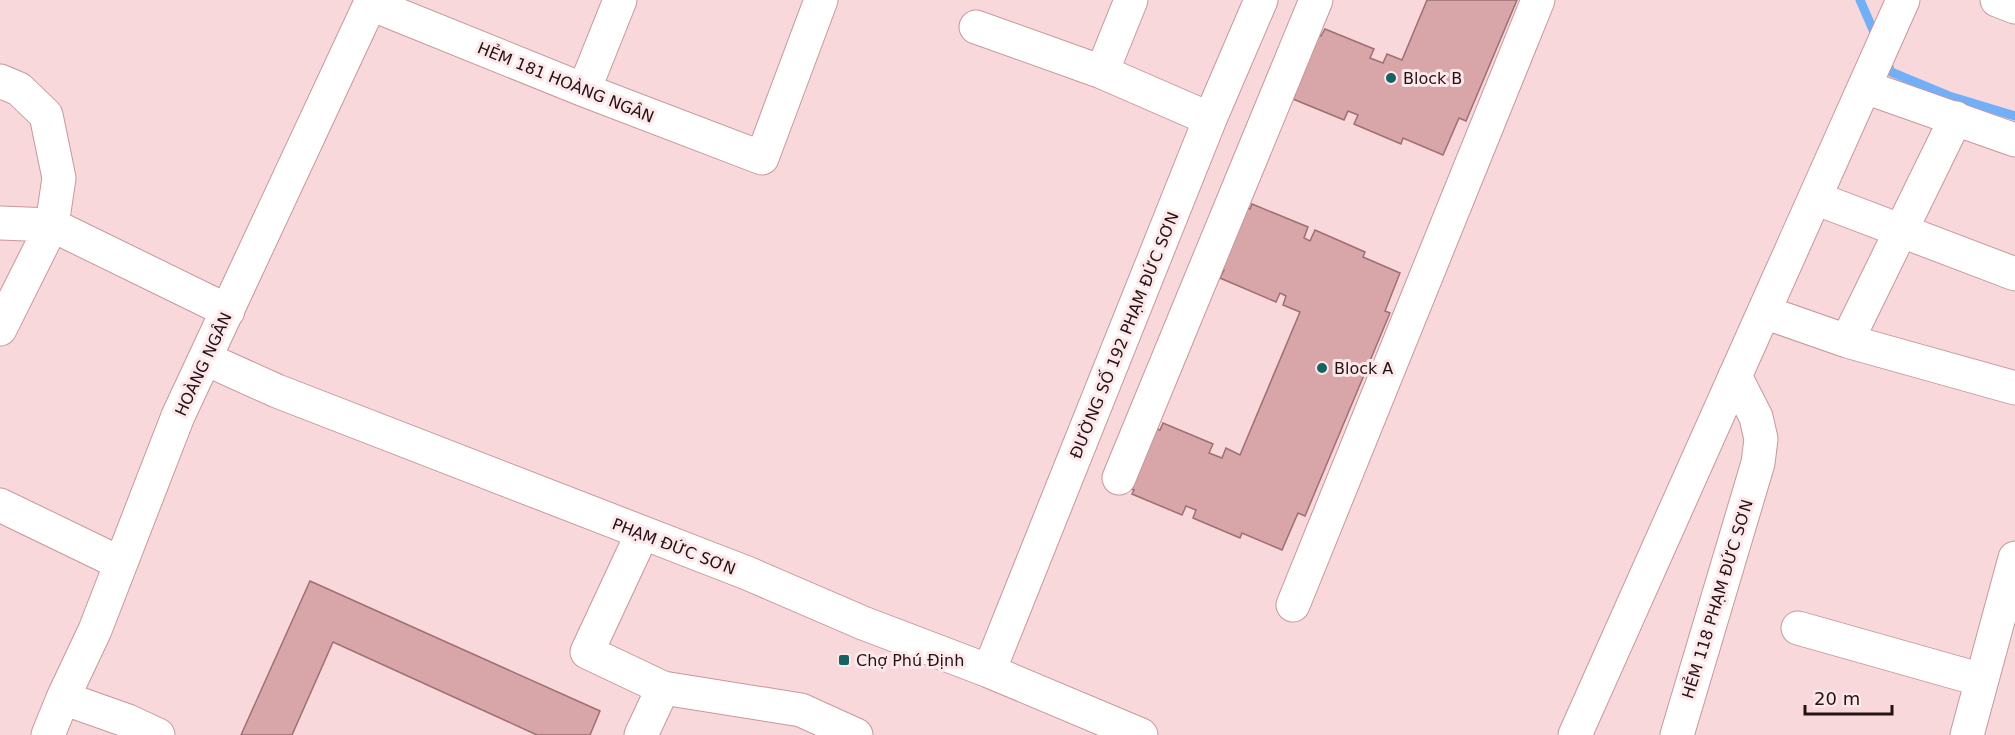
<svg xmlns="http://www.w3.org/2000/svg" width="2015" height="735" font-family="'DejaVu Sans',sans-serif">
	<rect width="100%" height="100%" fill="#f8d8da"/>
	<g fill="none" stroke-linecap="round" stroke-linejoin="round">
		<path stroke="#71aff9" stroke-width="9" d="M1860 0 1877 39
			M1886 60 1891 72 1949 96 2015 116"/>
	</g>
	<path fill="#d8a5a9" stroke="#9e6f73" stroke-width="1.5" d="M1427 0H1517L1466 121 1459 118 1443 155 1403 138 1401 144 1354 124 1358 115 1348 111 1344 120 1293 99 1295 95 1291 93 1316 33 1321 36 1325 29 1374 49 1370 58 1383 63 1387 54 1402 60Z
		M1252 204 1308 227 1304 238 1310 241 1315 230 1365 252 1363 257 1400 273 1385 311 1390 313 1305 516 1298 513 1282 550 1242 533 1240 538 1193 518 1196 510 1186 506 1182 515 1132 494 1134 490 1129 488 1154 428 1160 430 1163 423 1213 444 1209 453 1222 458 1226 448 1240 455 1300 312 1283 305 1286 296 1280 293 1276 302 1220 278 1224 270 1220 268 1245 207 1250 209Z
		M310 581 600 711 590 735H537L333 642 292 735H241Z"/>
	<g fill="none" stroke-linecap="round" stroke-linejoin="round">
		<g stroke="#c9979b" stroke-width="35">
			<path id="minor" d="M1997 0 2015 7
				M371 4 584 90 762 158 821 0
				M976 27 1102 72 1210 119
				M1102 72 1131 0
				M0 81 19 89 46 115 59 178 52 225 228 311
				M1865 87 2015 140
				M584 90 620 0
				M1956 118 1847 341 2015 388
				M1815 198 2015 274
				M0 223 52 225 0 329
				M1764 312 1847 341
				M206 359 277 391 747 573 863 623 989 671 1141 735
				M1119 478 1316 0
				M0 505 120 563
				M1293 605 1538 0
				M1798 628 1982 680
				M989 671 1210 119 1261 0
				M663 688 801 710 856 735
				M63 698 128 721 158 735
				M48 735 63 698 95 630 178 416 372 0
				M641 735 663 688 587 652 642 534
				M1575 735 1903 0
				M1677 735 1758 463 1761 439 1756 417 1735 376
				M1967 735 2015 558"/>
		</g>
		<use href="#minor" stroke="#fff" stroke-width="33"/>
	</g>
	<g fill="#136362" stroke="#fee8ea" stroke-width="2">
		<circle cx="1391" cy="78" r="6"/>
		<circle cx="1322" cy="368" r="6"/>
		<rect x="838" y="654" width="12" height="12" rx="3"/>
	</g>
	<g text-anchor="middle" stroke-width="6" stroke-linejoin="round" paint-order="stroke">
		<g font-size="16" fill="#241214" stroke="#fee8ea" text-anchor="start">
			<text x="1403" y="84">Block B</text>
			<text x="1334" y="374">Block A</text>
			<text x="856" y="666">Chợ Phú Định</text>
		</g>
		<g font-size="16" fill="#241214" stroke="#fee8ea">
			<text transform="translate(566 82) rotate(22)" y="6">HẺM 181 HOÀNG NGÂN</text>
			<text transform="translate(1124 335) rotate(-68)" y="6">ĐƯỜNG SỐ 192 PHẠM ĐỨC SƠN</text>
			<text transform="translate(203 364) rotate(-65)" y="6">HOÀNG NGÂN</text>
			<text transform="translate(674 546) rotate(21)" y="6">PHẠM ĐỨC SƠN</text>
			<text transform="translate(1717 599) rotate(-73)" y="6">HẺM 118 PHẠM ĐỨC SƠN</text>
		</g>
	</g>
	<path d="M1805 705v9h87v-9" fill="none" stroke="#241214" stroke-width="3"/>
	<text x="1814" y="705" font-size="18" fill="#241214" stroke="#fee8ea" stroke-width="4.5" paint-order="stroke">20 m</text>
</svg>
